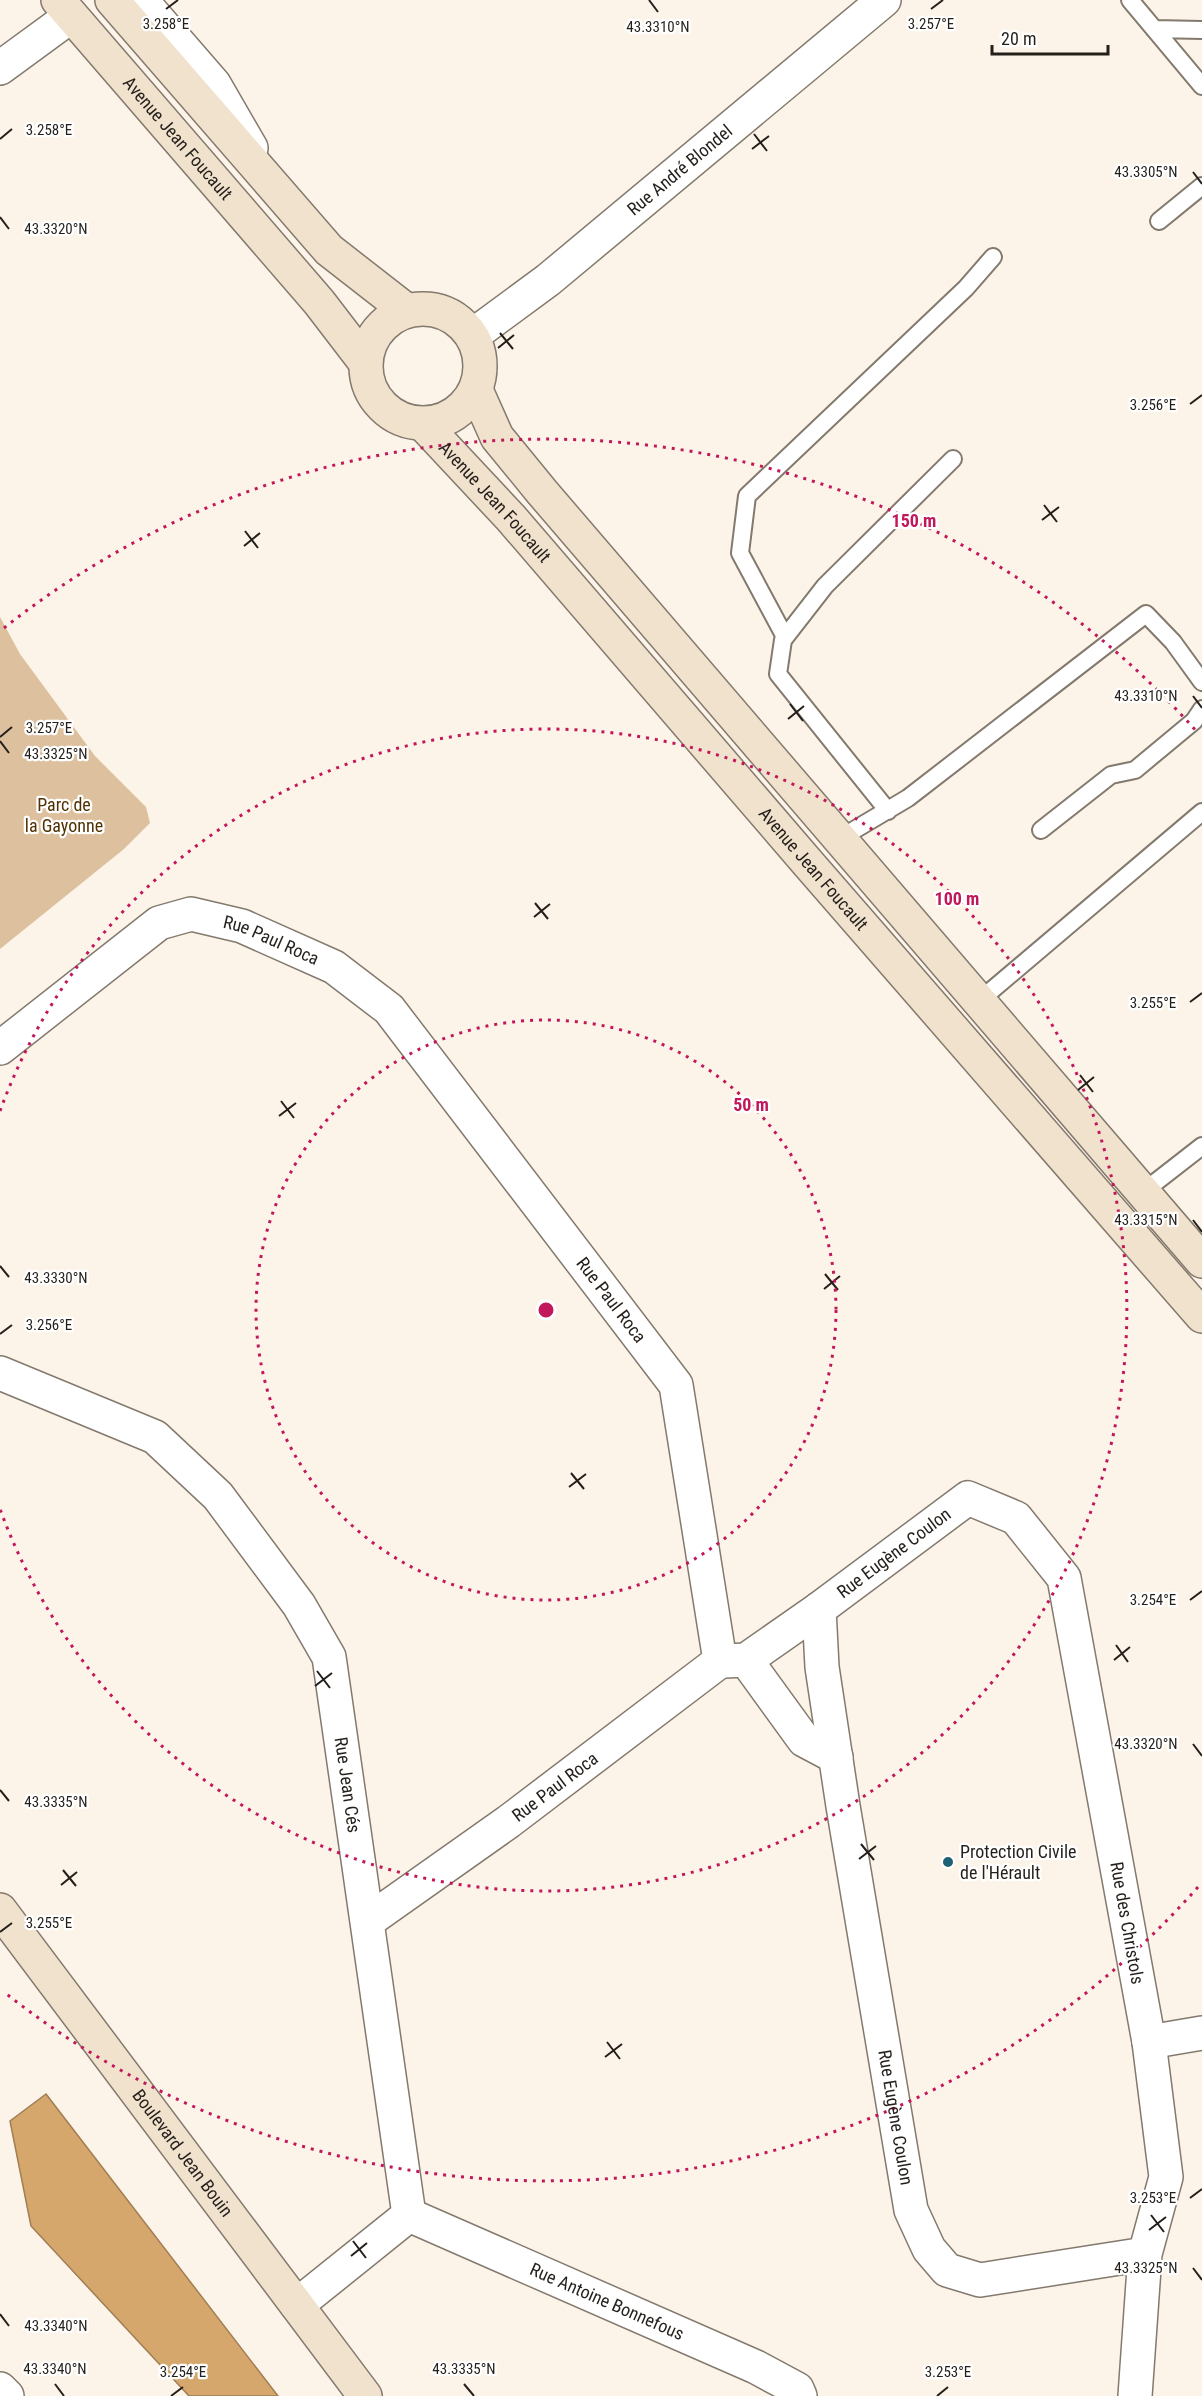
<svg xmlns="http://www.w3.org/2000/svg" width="1202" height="2396" font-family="'Roboto Condensed',sans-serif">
	<rect width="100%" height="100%" fill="#fdf4e9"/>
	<path fill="#ddc09e" d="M0 617 20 654 95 756 146 807 150 823 124 849 0 949Z"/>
	<path fill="#d5a76c" stroke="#a07e54" stroke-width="1.5" d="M46 2094 278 2396H189L31 2226 10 2121Z"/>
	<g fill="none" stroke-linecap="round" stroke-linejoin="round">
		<g stroke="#83796d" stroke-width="20">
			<path id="lane" d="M1130 0 1202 86
				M1154 29 1202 30
				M1159 221 1202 186
				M785 637 740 553 747 496 966 288 993 257
				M888 811 778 674 783 640 825 586 953 459
				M1041 830 1111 775 1135 770 1194 721 1202 709
				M839 839 908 798 1146 614 1173 642 1202 682
				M979 1001 1202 812
				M1143 1192 1202 1146"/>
		</g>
		<g stroke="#83796d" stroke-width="36">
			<g id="street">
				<path d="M141 0 214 84 251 148"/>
				<path d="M0 68 71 16"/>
				<path id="s1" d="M472 336 548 280 884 0"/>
				<path id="s2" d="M0 1048 159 923 191 914 242 926 334 967 389 1009 676 1385 720 1661 508 1822 368 1921"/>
				<path id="s3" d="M0 1373 155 1437 218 1496 299 1605 329 1657 409 2215 297 2305"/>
				<path d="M746 1660 804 1740 836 1757"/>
				<path d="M725 1661 746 1660 819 1609"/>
				<path d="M1149 2042 1202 2033"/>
				<path id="s4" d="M409 2215 756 2367 797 2389 800 2396"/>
				<path d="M0 2389 7 2396"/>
				<path id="s5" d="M1135 2396 1145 2254 1166 2177 1149 2042 1064 1578 1016 1518 968 1498 819 1609 822 1667 843 1806 911 2210 929 2249 947 2270 980 2280 1145 2254"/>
			</g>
		</g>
		<g stroke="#83796d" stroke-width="36">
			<g id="secondary">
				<path id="s6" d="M58 0 319 302 365 362"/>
				<path d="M112 0 329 250 406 310"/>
				<circle cx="423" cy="366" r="57"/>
				<path d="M476 390 497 437 542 492 1202 1261"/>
				<path id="s7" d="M423 424 511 518 807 862 1202 1316"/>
				<path id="s8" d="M0 1910 365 2396"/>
			</g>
		</g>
		<use href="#lane" stroke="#fff" stroke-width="16"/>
		<use href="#street" stroke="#fff" stroke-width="33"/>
		<use href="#secondary" stroke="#f1e2ce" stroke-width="33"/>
	</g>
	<path fill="none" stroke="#241f1b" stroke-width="2" d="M649 0 658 12M166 9 178 0M931 9 943 0M754 134 767 151M0 139 12 129M752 149 769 136M1193 172 1202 184M0 217 9 229M500 333 513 349M498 348 514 335M1190 404 1202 395M1044 505 1057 522M1042 520 1059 507M245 531 258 548M244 546 260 533M1193 696 1202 708M790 704 803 721M788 719 804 706M0 737 12 727M0 741 9 753M535 903 548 919M534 917 550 904M1190 1002 1202 993M1080 1075 1093 1092M1078 1090 1094 1077M281 1101 294 1118M279 1116 296 1103M1193 1220 1202 1232M0 1266 9 1277M825 1274 838 1290M824 1289 840 1276M0 1334 12 1325M571 1473 584 1489M569 1487 586 1474M1190 1600 1202 1591M1116 1645 1128 1662M1114 1660 1130 1647M317 1671 330 1688M315 1686 332 1673M1193 1744 1202 1756M0 1790 9 1801M861 1844 874 1860M859 1859 876 1846M63 1870 76 1886M61 1885 77 1872M0 1932 12 1923M607 2042 620 2059M605 2057 622 2044M1190 2198 1202 2189M1151 2215 1164 2232M1149 2230 1166 2217M353 2241 366 2258M351 2256 367 2243M1193 2268 1202 2280M0 2314 9 2326M55 2384 64 2396M464 2384 474 2396M171 2396 183 2387M937 2396 948 2387"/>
	<g fill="none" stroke="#c2185b" stroke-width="3" stroke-dasharray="3 6">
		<circle cx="546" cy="1310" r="290"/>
		<path d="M0 1111A581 581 0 1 1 0 1509"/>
		<path d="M1198 1887A871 871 0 0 1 4 1992M4 628A871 871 0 0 1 1198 733"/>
	</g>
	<circle fill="#1e6074" stroke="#fff" stroke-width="2" cx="948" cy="1862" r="6"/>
	<g text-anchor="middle" stroke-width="4.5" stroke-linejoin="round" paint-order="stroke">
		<g font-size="18" fill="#241f1b" stroke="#fff">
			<text dy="6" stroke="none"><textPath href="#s6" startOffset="183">Avenue Jean Foucault</textPath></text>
			<text dy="6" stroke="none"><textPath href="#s1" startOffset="266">Rue André Blondel</textPath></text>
			<text dy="6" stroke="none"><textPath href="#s7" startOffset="106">Avenue Jean Foucault</textPath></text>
			<text dy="6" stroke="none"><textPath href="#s7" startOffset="592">Avenue Jean Foucault</textPath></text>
			<text dy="6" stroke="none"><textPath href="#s2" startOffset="320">Rue Paul Roca</textPath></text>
			<text dy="6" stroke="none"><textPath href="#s2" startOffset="824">Rue Paul Roca</textPath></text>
			<text transform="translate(894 1553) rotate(-37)" y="6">Rue Eugène Coulon</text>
			<text dy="6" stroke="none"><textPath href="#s3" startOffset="579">Rue Jean Cés</textPath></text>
			<text transform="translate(555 1787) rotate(-37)" y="6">Rue Paul Roca</text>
			<text transform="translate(1127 1923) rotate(80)" y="6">Rue des Christols</text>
			<text dy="6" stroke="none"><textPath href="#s5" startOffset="1659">Rue Eugène Coulon</textPath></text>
			<text dy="6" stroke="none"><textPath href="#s8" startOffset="304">Boulevard Jean Bouin</textPath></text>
			<text dy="6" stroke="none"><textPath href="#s4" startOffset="216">Rue Antoine Bonnefous</textPath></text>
		</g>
		<g font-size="18" fill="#503100" stroke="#fff">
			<text x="64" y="811">Parc de<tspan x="64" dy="21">la Gayonne</tspan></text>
		</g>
		<g font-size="18" fill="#241f1b" stroke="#fff" text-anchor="start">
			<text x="960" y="1858">Protection Civile<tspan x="960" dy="21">de l'Hérault</tspan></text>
		</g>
	</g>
	<g font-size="15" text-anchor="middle" fill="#241f1b" stroke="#fff" stroke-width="4.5" stroke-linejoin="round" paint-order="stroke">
		<text x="166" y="29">3.258°E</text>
		<text x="931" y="29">3.257°E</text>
		<text x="658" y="32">43.3310°N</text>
		<text x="49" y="135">3.258°E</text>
		<text x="1146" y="177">43.3305°N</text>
		<text x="56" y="234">43.3320°N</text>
		<text x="1153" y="410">3.256°E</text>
		<text x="1146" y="701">43.3310°N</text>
		<text x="49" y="733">3.257°E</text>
		<text x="56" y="759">43.3325°N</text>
		<text x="1153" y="1008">3.255°E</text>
		<text x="1146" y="1225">43.3315°N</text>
		<text x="56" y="1283">43.3330°N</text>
		<text x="49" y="1330">3.256°E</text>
		<text x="1153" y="1605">3.254°E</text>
		<text x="1146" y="1749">43.3320°N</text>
		<text x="56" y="1807">43.3335°N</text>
		<text x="49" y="1928">3.255°E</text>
		<text x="1153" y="2203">3.253°E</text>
		<text x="1146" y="2273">43.3325°N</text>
		<text x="56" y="2331">43.3340°N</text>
		<text x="55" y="2374">43.3340°N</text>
		<text x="464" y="2374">43.3335°N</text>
		<text x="183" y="2377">3.254°E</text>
		<text x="948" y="2377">3.253°E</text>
	</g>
	<circle cx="546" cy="1310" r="9" fill="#c2185b" stroke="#fff" stroke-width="3"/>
	<g font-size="18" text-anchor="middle" font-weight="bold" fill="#c2185b" stroke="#fff" stroke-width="4.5" stroke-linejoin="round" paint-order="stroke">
		<text x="914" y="527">150 m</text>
		<text x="957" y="905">100 m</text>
		<text x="751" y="1111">50 m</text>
	</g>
	<path d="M992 45v9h116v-9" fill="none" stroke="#241f1b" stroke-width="3"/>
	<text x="1001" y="45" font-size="18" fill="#241f1b" stroke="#ffffff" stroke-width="4.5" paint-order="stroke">20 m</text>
</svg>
